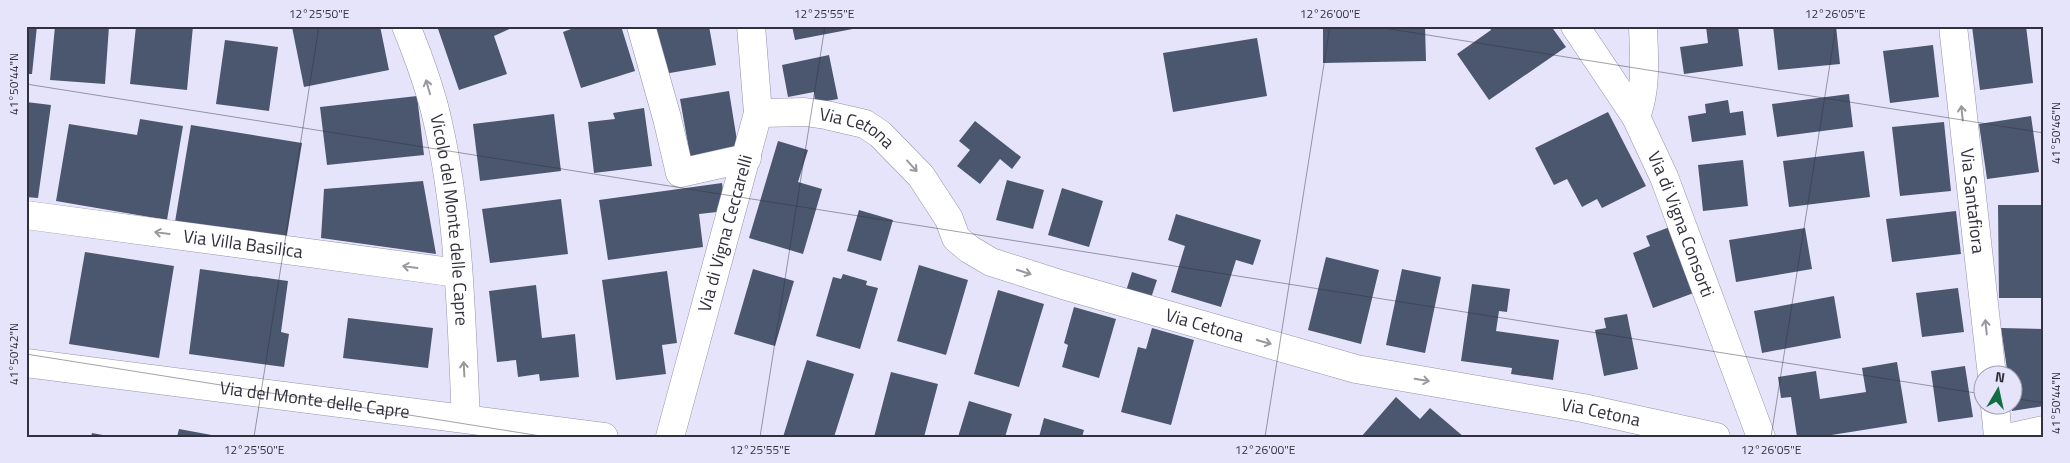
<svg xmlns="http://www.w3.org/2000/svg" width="2070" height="463" font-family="'Titillium Web',sans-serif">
	<rect width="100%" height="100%" fill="#e6e4fb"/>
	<path fill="#4b576e" d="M26 26H37L32 74H26Z
		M55 26H109L105 84 50 80Z
		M136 26H193L187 90 130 84Z
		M380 26 389 70 304 87 292 27Z
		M437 26H516L494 36 507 74 459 90Z
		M579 26H621L635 71 581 88 563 32Z
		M656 26H709L716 65 664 74Z
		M792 26H863V27L795 40Z
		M1323 26H1425L1426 61 1323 63Z
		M1489 26H1551L1566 47 1489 100 1457 54 1491 30Z
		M1706 26H1738L1743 66 1684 74 1680 47 1708 43Z
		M1773 26H1836L1840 64 1778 70Z
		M1972 26H2026L2033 83 1980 90Z
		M1257 38 1267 96 1173 112 1163 53Z
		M225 40 278 47 269 111 216 104Z
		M1933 45 1939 97 1890 103 1883 51Z
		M829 55 838 99 815 103 814 92 788 97 782 65Z
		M729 91 739 153 691 161 680 99Z
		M1849 94 1853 127 1777 137 1772 104Z
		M417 96 424 155 327 165 320 107Z
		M1728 100 1730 113 1743 111 1746 135 1692 142 1688 116 1706 113 1705 104Z
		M26 102 51 105 38 198 26 197Z
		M644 108 652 166 594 173 588 122 615 119 613 113Z
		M1608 112 1646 186 1602 208 1597 199 1582 207 1567 179 1554 185 1535 148Z
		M554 114 561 171 480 181 473 124Z
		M2031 116 2039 172 1987 179 1979 124Z
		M140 119 183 126 167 220 56 201 69 124 137 135Z
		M975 121 1021 157 1012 169 1000 159 980 184 957 166 970 150 959 141Z
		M1944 122 1951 191 1900 196 1892 127Z
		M191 125 302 143 286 241 175 222Z
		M778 141 808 150 798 182 822 189 803 254 749 238Z
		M1864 151 1870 197 1789 207 1783 161Z
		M1743 160 1748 206 1703 211 1698 165Z
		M1007 180 1044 190 1033 229 996 220Z
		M423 181 436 254 321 238 324 189Z
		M722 183 726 211 699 214 703 247 608 260 599 200Z
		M1062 188 1103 201 1089 247 1048 235Z
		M561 199 568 254 490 263 482 209Z
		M1998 205H2044V298H1999Z
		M859 210 893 220 881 261 847 251Z
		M1956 211 1961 254 1892 262 1886 219Z
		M1176 214 1261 240 1253 265 1236 260 1221 307 1171 292 1185 246 1168 240Z
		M1675 225 1699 291 1653 308 1633 253 1650 246 1646 236Z
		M1805 228 1812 269 1736 282 1729 240Z
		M85 252 174 266 159 358 69 344Z
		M1326 257 1379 270 1361 344 1308 330Z
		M919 265 968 280 946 355 897 341Z
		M200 269 288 281 281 332 289 334 284 367 189 354Z
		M753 269 794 281 775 346 734 334Z
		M1402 269 1441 277 1425 353 1386 345Z
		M667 271 677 343 662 345 666 374 616 380 602 280Z
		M1132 272 1157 280 1151 298 1126 291Z
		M843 274 867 281 866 285 878 288 860 349 816 336 833 277 841 279Z
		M1472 284 1510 289 1507 312 1499 311 1496 331 1559 340 1553 380 1511 374 1512 368 1461 361Z
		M536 285 542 338 575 334 579 377 540 381 539 374 518 377 516 360 497 362 489 291Z
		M1958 288 1964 332 1922 337 1916 293Z
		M998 290 1044 304 1019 387 974 374Z
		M1834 296 1841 338 1762 353 1754 311Z
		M1074 307 1116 319 1099 378 1062 367 1068 345 1064 343Z
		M1627 314 1638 369 1604 376 1595 330 1606 328 1604 318Z
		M348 318 433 328 428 368 343 358Z
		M1152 328 1194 340 1171 425 1121 412 1138 347 1146 349Z
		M2001 328 2044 329V406L2012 411V376H2008Z
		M807 360 854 374 834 437H783Z
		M1897 362 1907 423 1819 437H1797L1791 397 1781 398 1778 377 1816 371 1820 399 1866 392 1862 368Z
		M1965 366 1973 417 1938 422 1931 371Z
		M891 372 938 384 924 437H874Z
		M1396 397 1420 419 1430 408 1464 437H1361Z
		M969 401 1012 414 1005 437H958Z
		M1044 418 1084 430 1082 437H1039Z
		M179 429 217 436V437H177Z
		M92 433 108 436V437H91Z"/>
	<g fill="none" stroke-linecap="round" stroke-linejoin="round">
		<g stroke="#9492ad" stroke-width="29">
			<g id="minor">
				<path id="s1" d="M406 26C419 58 431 90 438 123 460 220 461 320 466 418"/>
				<path d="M641 26 667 118 680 173 747 158"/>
				<path id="s2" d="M1575 26 1636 117 1664 177 1761 437"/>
				<path id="s3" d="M1953 26 1992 376"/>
				<path id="s4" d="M758 113 805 112 826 115 865 124 880 134 921 176 949 219 956 238 969 249 991 262 1063 285 1356 369 1583 408 1716 437"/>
				<path d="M1636 117C1647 88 1644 57 1643 26"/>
				<path id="s5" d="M26 215 458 273"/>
				<path id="s6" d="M26 363 604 437"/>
				<path d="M1995 406 1998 437"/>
				<path id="s7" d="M670 437 758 113 751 26"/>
				<path d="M2012 437 2044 430"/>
			</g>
		</g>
		<use href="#minor" stroke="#fff" stroke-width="28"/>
	</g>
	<defs><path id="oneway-shaft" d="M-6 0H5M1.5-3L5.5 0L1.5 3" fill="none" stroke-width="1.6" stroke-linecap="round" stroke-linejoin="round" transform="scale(1.25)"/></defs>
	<g stroke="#98989e">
		<use href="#oneway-shaft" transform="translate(428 87) rotate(-106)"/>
		<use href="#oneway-shaft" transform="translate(1962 113) rotate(-96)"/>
		<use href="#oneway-shaft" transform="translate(912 166) rotate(48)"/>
		<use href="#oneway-shaft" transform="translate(162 233) rotate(-172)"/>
		<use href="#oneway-shaft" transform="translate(410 267) rotate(-172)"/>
		<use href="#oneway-shaft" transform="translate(1024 272) rotate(18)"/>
		<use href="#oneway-shaft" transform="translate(1986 327) rotate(-96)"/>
		<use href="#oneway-shaft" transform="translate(1264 342) rotate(16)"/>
		<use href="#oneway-shaft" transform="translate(464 369) rotate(-93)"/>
		<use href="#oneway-shaft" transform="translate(1422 380) rotate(10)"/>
	</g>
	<path fill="none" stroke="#32303c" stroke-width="1" stroke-opacity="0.45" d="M1371 26 2044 133M26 84 1982 394M26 354 547 437M2012 398 2044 403M254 437 319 26M760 437 825 26M1265 437 1330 26M1771 437 1836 26"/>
	<g text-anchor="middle" stroke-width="5" stroke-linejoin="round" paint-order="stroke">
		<g font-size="18" fill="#32303c" stroke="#e6e4fb">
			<text dy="6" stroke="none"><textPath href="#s4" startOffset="102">Via Cetona</textPath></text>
			<text dy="6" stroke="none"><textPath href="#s3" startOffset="176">Via Santafiora</textPath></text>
			<text dy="6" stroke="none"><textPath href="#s1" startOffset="200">Vicolo del Monte delle Capre</textPath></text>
			<text dy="6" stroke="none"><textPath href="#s2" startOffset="226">Via di Vigna Consorti</textPath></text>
			<text dy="6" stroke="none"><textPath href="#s7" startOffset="211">Via di Vigna Ceccarelli</textPath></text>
			<text dy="6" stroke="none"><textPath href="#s5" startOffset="219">Via Villa Basilica</textPath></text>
			<text dy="6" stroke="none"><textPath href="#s4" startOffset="522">Via Cetona</textPath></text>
			<text dy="6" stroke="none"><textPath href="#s6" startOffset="291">Via del Monte delle Capre</textPath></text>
			<text dy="6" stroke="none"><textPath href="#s4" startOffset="928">Via Cetona</textPath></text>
		</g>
	</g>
	<rect width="2070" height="463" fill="none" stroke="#e6e4fb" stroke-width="55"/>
	<g transform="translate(1998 390) rotate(9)"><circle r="24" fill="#e6e4fb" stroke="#9e9caf"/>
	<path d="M0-4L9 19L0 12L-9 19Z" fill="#116e43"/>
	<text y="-8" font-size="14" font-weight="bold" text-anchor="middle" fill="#32303c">N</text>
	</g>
	<rect x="28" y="28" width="2014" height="408" fill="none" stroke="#32303c" stroke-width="2"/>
	<g font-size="12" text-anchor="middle" fill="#32303c">
		<text x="319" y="18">12°25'50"E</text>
		<text x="824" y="18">12°25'55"E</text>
		<text x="1330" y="18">12°26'00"E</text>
		<text x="1835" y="18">12°26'05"E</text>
		<text transform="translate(14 84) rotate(-90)" y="4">41°50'44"N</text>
		<text transform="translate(2056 133) rotate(-90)" y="4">41°50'46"N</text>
		<text transform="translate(14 354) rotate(-90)" y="4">41°50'42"N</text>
		<text transform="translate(2056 403) rotate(-90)" y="4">41°50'44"N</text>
		<text x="254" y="454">12°25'50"E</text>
		<text x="760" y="454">12°25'55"E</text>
		<text x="1265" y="454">12°26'00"E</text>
		<text x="1771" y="454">12°26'05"E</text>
	</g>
</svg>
